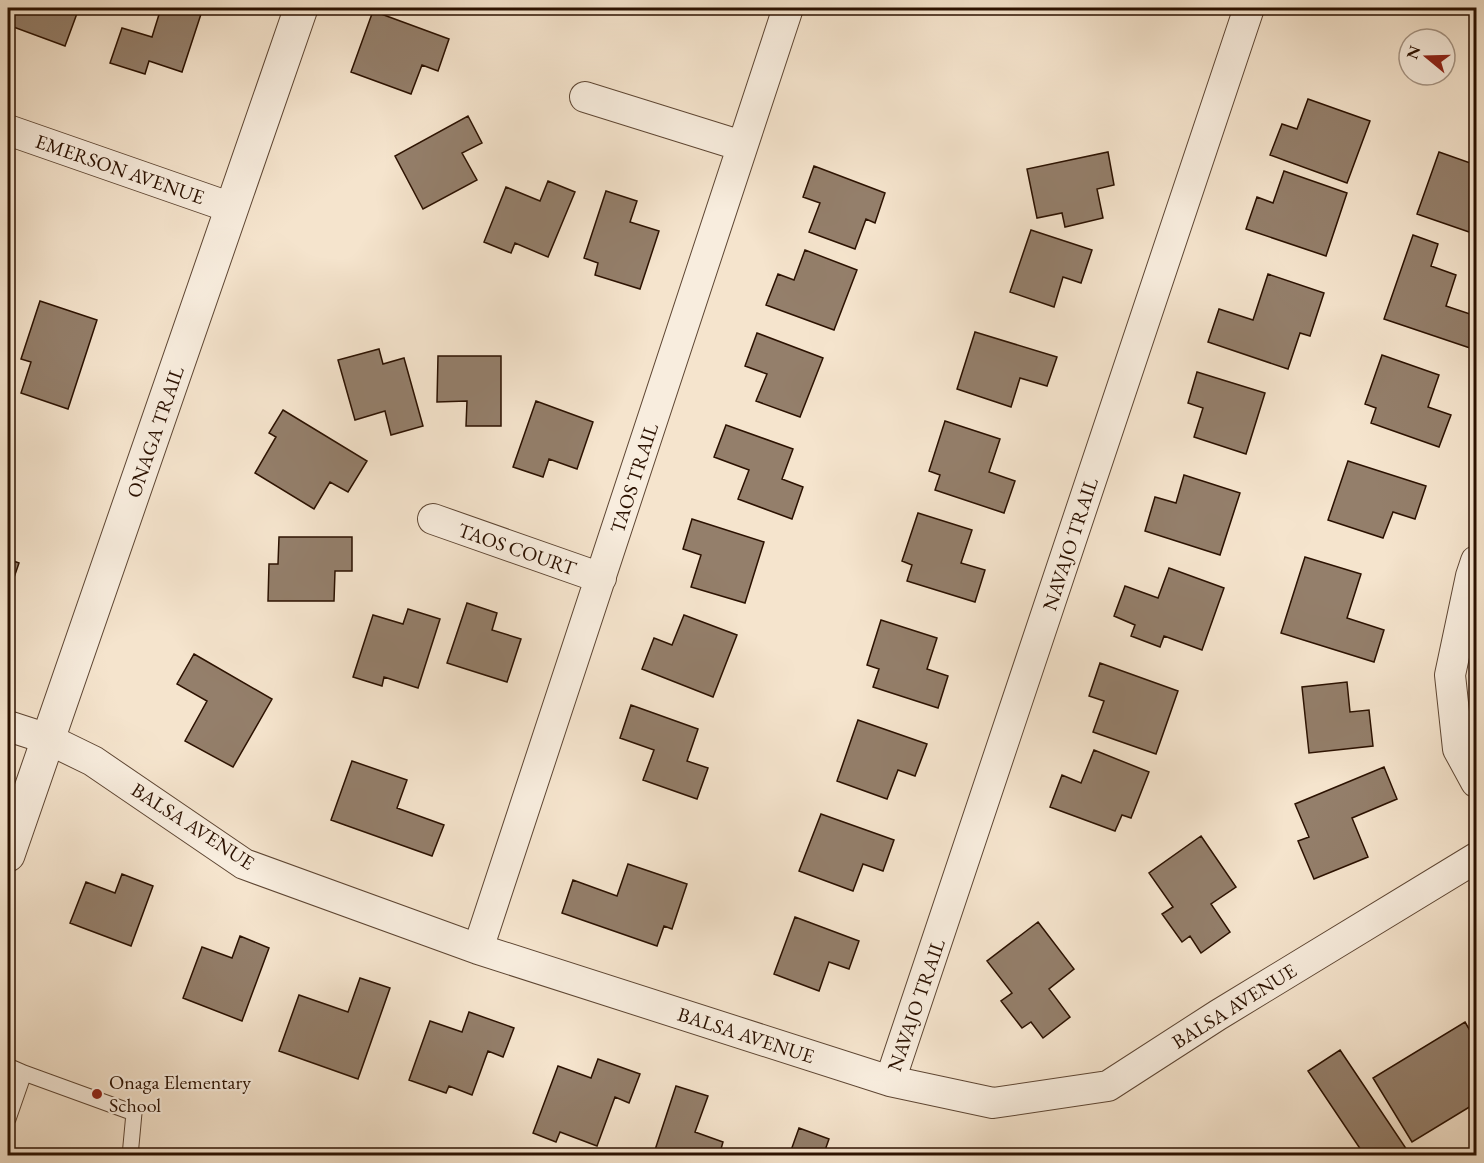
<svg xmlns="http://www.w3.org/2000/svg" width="1484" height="1163" font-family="'EB Garamond',serif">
	<rect width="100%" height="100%" fill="#f5e4cd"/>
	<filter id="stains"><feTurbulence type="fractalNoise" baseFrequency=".00333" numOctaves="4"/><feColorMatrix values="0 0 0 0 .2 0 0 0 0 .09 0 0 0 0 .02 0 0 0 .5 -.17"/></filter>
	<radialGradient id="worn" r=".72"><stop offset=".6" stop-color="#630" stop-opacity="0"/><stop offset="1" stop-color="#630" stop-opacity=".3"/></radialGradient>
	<path fill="#947f6b" stroke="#2b1100" stroke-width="1.5" d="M8 8H79L65 46 8 25Z
		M161 8H203L182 72 149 61 145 74 110 63 122 28 152 37Z
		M373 11 449 39 438 71 422 65 411 94 351 72Z
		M1308 99 1370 121 1347 183 1270 155 1282 124 1297 129Z
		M468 116 482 143 462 153 477 180 423 209 395 156Z
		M1108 152 1114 185 1097 189 1103 218 1065 227 1062 213 1037 218 1027 169Z
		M1439 152 1476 165V220L1472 233 1417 214Z
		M814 166 885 193 875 223 866 219 855 249 809 232 820 203 803 197Z
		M1284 171 1347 193 1326 256 1246 229 1257 197 1273 203Z
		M548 181 575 192 548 257 515 243 511 253 484 242 506 187 540 201Z
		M606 191 637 201 630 222 659 231 640 289 595 275 598 263 584 258Z
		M1031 230 1092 250 1081 283 1063 277 1054 307 1010 292Z
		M1413 235 1438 244 1431 266 1456 275 1446 306 1476 316V339L1473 349 1384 319Z
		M805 250 857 270 834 330 766 305 778 274 794 280Z
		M1268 274 1324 293 1310 336 1300 333 1288 369 1208 342 1219 309 1253 320Z
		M40 301 97 320 68 409 21 393 31 362 21 359Z
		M975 332 1057 357 1047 386 1020 378 1011 407 957 389Z
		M757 333 823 358 800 417 756 401 767 374 745 366Z
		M379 349 383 364 404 358 423 426 391 435 385 411 355 420 338 360Z
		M1382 355 1439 375 1428 407 1451 415 1439 447 1371 423 1376 408 1365 404Z
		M438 356H501V426H466L467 401 437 402Z
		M1197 372 1265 393 1246 454 1194 437 1203 408 1188 403Z
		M536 401 593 422 577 469 549 459 543 477 513 467Z
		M283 410 367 461 348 492 330 482 314 509 255 473 276 437 269 433Z
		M945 421 1000 439 989 472 1015 481 1004 513 935 490 940 475 929 471Z
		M726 425 793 449 782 479 803 487 792 519 738 499 749 470 714 457Z
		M1348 461 1426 486 1415 519 1393 512 1383 538 1328 520Z
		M1184 475 1240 493 1220 555 1145 531 1155 497 1176 503Z
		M918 513 972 530 961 563 985 570 975 602 907 581 912 565 902 561Z
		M692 519 764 542 745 603 691 587 701 555 683 549Z
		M279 537H352V571H335L334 601H268L269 564H278Z
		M1305 557 1361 574 1347 618 1384 630 1374 662 1281 633Z
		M8 559 19 563 8 595Z
		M1169 568 1224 588 1202 650 1164 636 1160 647 1131 636 1135 625 1114 616 1125 586 1158 598Z
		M467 603 497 613 492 630 521 639 507 682 447 663Z
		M408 609 440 619 418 688 384 677 382 686 353 677 373 615 403 624Z
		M684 615 737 635 713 697 642 669 654 638 672 645Z
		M881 620 937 638 927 669 948 676 938 708 873 687 879 669 867 665Z
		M194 654 272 699 233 767 185 741 207 701 177 684Z
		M1100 663 1178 691 1156 754 1093 732 1104 701 1089 696Z
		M1347 682 1350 712 1369 710 1373 746 1309 753 1302 687Z
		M631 705 698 729 687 761 708 768 697 799 643 780 654 750 620 738Z
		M858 720 927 744 915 776 898 770 887 799 837 781Z
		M1094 750 1149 772 1131 818 1122 815 1115 831 1050 807 1062 775 1081 783Z
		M352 761 407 780 397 808 444 825 432 856 331 820Z
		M1384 767 1397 799 1352 818 1368 857 1314 879 1298 841 1309 837 1295 804Z
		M821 814 894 840 883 871 863 864 853 891 799 871Z
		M1201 836 1236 887 1211 904 1230 932 1201 953 1190 936 1182 942 1162 914 1173 907 1149 873Z
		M628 864 687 884 672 929 664 926 657 946 562 913 573 880 617 896Z
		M122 874 153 886 131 946 70 923 86 882 115 893Z
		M795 917 859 941 849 969 829 962 819 991 774 974Z
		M1038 922 1074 969 1049 989 1070 1017 1043 1038 1031 1022 1022 1028 1001 1001 1012 993 987 961Z
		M240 936 269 948 242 1021 183 998 202 947 232 958Z
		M360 978 390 988 358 1079 279 1051 299 995 348 1012Z
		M469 1012 514 1028 503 1057 488 1051 472 1095 449 1086 446 1093 409 1080 430 1021 462 1032Z
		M1465 1022 1476 1041V1103L1412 1142 1373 1078Z
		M1340 1050 1411 1156H1365L1308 1071Z
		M598 1059 640 1074 629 1103 615 1097 597 1146 560 1132 556 1142 533 1133 558 1066 591 1078Z
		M676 1086 708 1096 695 1132 723 1142 719 1156H653Z
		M799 1128 829 1139 823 1156H789Z"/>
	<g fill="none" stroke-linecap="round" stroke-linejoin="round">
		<g stroke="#5e4633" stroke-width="17">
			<path id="service" d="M8 1066 24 1073
				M8 1119 24 1073 134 1113 130 1156"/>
		</g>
		<g stroke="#5e4633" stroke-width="32">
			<path id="minor" d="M585 97 742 146
				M8 130 232 208
				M433 519 601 578
				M1476 561 1471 576 1450 675 1458 749 1476 782
				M8 726 48 739 93 761 244 864 478 949 890 1081 993 1103 1108 1086 1218 1015 1476 858
				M478 949 788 8
				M890 1081 1249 8"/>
		</g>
		<g stroke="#5e4633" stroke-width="35">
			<path id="tertiary" d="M8 855 301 8"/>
		</g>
		<use href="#service" stroke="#f8edde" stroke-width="15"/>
		<use href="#minor" stroke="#f8edde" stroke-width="30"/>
		<use href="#tertiary" stroke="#f8edde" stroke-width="33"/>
	</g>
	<circle fill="#8f2418" stroke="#f8edde" stroke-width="2" cx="97" cy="1094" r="6"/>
	<g text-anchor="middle" stroke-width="4.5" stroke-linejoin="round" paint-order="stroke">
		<g font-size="20" fill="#2b1100" stroke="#f8edde">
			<text transform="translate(120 169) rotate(19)" y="7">EMERSON AVENUE</text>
			<text transform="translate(155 432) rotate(-71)" y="7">ONAGA TRAIL</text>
			<text transform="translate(634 478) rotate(-72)" y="7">TAOS TRAIL</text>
			<text transform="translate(1070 544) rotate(-72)" y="7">NAVAJO TRAIL</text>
			<text transform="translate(517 549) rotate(19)" y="7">TAOS COURT</text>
			<text transform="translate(193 826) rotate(33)" y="7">BALSA AVENUE</text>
			<text transform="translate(916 1005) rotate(-71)" y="7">NAVAJO TRAIL</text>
			<text transform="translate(1234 1006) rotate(-32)" y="7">BALSA AVENUE</text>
			<text transform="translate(746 1035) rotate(18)" y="7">BALSA AVENUE</text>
		</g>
		<g font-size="20" fill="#2b1100" stroke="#f8edde" text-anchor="start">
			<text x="109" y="1089">Onaga Elementary<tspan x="109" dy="23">School</tspan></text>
		</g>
	</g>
	<rect width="1484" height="1163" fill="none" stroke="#f5e4cd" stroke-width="30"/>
	<rect x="9" y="9" width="1466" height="1145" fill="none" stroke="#2b1100" stroke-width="3"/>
	<rect x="15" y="15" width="1454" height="1133" fill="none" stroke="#2b1100" stroke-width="1.5"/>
	<g transform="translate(1427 57) rotate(289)"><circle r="28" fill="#f8edde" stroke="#a69585" stroke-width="1.5"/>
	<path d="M0-4.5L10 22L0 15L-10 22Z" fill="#8f2418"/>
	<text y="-9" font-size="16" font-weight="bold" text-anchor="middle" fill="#2b1100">N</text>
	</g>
	<rect width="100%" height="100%" filter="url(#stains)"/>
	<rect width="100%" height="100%" fill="url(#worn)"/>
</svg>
